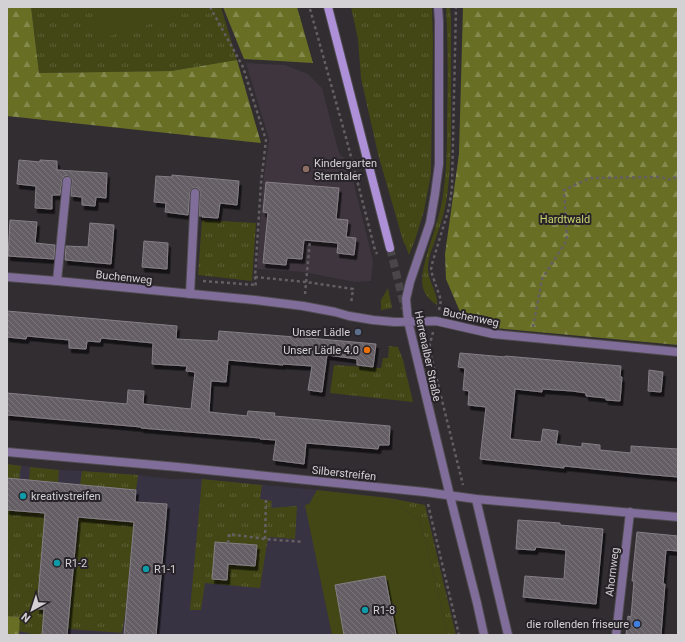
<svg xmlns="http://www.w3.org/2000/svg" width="685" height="642" font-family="Roboto,sans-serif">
	<defs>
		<pattern id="grass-tufts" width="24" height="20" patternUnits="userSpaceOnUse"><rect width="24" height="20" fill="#424715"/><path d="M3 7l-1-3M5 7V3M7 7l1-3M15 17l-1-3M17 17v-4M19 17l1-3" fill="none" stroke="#5c6036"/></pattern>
		<pattern id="forest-firs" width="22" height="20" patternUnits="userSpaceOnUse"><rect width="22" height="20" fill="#686f24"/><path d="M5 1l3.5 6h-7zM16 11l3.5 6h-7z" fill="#84894d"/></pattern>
		<pattern id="building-back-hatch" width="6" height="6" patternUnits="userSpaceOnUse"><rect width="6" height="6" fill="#655f65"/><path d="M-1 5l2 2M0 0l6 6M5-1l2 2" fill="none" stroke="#7a757a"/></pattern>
		<filter id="shadow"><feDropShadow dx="2.5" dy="4.5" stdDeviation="0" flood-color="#0009"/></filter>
	</defs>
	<rect width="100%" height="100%" fill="#312d31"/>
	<path fill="#383343" d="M7 464 59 470 82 471 138 475 170 479H202L317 490 389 498 425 505 456 635H19L20 617 7 616Z"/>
	<path fill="#3e353e" d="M246 63 285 65 308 74 322 88 339 153 344 158 349 178 353 180 373 261 371 281 355 282 303 272 257 269 263 183 269 139Z"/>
	<path fill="url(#grass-tufts)" d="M31 7H221L237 60 171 71 39 73Z
		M351 7H432V9L433 41 431 174 424 211 415 240 409 255 405 244H404L378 154 361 78 358 39Z
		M446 7H450L451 19C451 52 451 85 451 117 451 141 451 164 448 188 447 202 443 218 438 232 435 242 428 256 428 267 427 281 438 291 437 305 428 299 422 292 422 280 423 261 431 243 436 225 440 212 443 199 444 186 447 165 447 143 447 122 448 84 448 45 446 7Z
		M202 220 256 223 252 281 198 275Z
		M388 288 392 308 381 310V300Z
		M389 346 398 347 403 360 413 402 330 393 334 365 381 368 383 358H388Z
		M7 464 21 466 19 479 7 478Z
		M30 467 59 470 58 482 29 480Z
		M82 471 138 475 136 490 80 485Z
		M202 479 262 485 260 499 272 501 271 508 297 506 295 539 269 537 267 543 260 588 205 583 201 610H190Z
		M389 498 425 505 456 635H448L421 522Z
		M7 510 45 513 37 609 69 611 78 517 134 522 125 615 122 633 43 627 42 635H36L19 631 20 617 7 616Z"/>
	<path fill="url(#forest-firs)" d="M7 7H31L39 73 171 71 237 60 261 143 7 116Z
		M223 7H297L313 63 244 59Z
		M463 7H678V345L495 328 461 314 446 279 445 254 459 154Z
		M7 616 20 617 19 635H7Z"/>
	<path fill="#424715" d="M91 7H195L196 10 100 39Z
		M317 490 389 498 421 522 448 635H332L305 505 309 504Z"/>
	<path fill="url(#building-back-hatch)" stroke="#857f85" filter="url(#shadow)" d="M19 160 40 162V160L57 161V170L107 173 106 198 96 197 95 206 82 205V197L71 196 72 179 70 177 67 176H64L62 180 60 195H52V209L35 208 36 186 17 184Z
		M172 175 239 181 237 205 220 203 218 218 202 217 203 216H199L200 191 198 188H195L191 190 190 192 188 215 165 212 166 203 154 202 156 176 172 177Z
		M266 182 339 188 336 219 348 220 346 237 356 238 354 255 337 253 338 243 304 240 302 259 287 258 286 265 263 263 268 213 263 212Z
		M10 220 37 222 35 243 55 245 54 259 8 256Z
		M90 223 114 225 111 264 65 260 66 246 88 247Z
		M144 241 168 243 167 269 142 267Z
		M7 311 177 326 176 339 218 341 219 331 320 339 376 344 373 367 357 365V359L327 355 322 392 308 390 312 366 283 364V365L228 360 226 382 211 381 209 412 247 416 248 411 275 413 274 416 390 426 389 445H379L378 449 306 443 304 464 273 460 276 440 260 439V438L141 428V427L7 415V393L127 404 128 390 144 391 143 404 191 409 195 372 186 371 187 366 152 364 153 343 101 338 100 342 87 341 86 349 69 348V340L27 336 26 339 7 337Z
		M460 353 505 357V356L621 366 620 377H622L620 401 606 400V398L586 396V393L572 391 542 389V392L515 389 510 439 541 442 543 429 558 431 556 444 582 447V443L600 445V450L631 453V446L678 449V477L643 474 564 466V468L480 459 486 407 468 405 469 391 463 390 465 368 458 367Z
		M649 370 663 372 661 392 648 391Z
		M7 478 136 490 135 502 167 504 156 635H124L134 522 78 517 67 635H42L44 609H37L45 513 7 510Z
		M518 520 560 523V525L603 529 596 604 523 597 525 576 564 579 566 550 536 547 535 550 516 549Z
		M637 532 678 536V551L666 550 663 584H665L661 635H626L628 616 631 617 634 581H632Z
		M215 542 257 545 255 566 228 564 227 580 212 579Z
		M385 576 396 635H344L335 585Z"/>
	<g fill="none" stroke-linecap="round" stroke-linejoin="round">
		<path stroke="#494649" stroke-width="8" stroke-dasharray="8 4" stroke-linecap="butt" d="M390 248 405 309"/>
		<g stroke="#4e4b4e" stroke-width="10">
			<path id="service" d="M57 281 67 181
				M190 294 195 193
				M476 499 508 635"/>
		</g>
		<g stroke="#4e4b4e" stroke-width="10">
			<path id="minor" d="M438 7 439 21V164L435 194 430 223 410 282 406 299 408 321 450 496 477 603 484 635
				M7 277 57 281 255 300 303 306 335 312 349 316 373 320 394 322 436 321 493 334 678 352
				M7 452 178 467 425 492 476 499 678 517
				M616 635 630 512"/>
		</g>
		<g stroke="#4e4b4e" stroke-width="10">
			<path id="secondary" d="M328 7 390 248"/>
		</g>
		<path stroke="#635f63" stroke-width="2.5" stroke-dasharray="3 3" stroke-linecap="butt" d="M210 7 243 67 266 140 261 183 255 277 256 288
			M310 9 348 145 375 250 377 254
			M255 277 306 282 353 289 351 304
			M203 281 256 285
			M305 294 310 240
			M439 310 441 300 433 277 431 270 432 264 449 208 452 187 456 7
			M533 327 542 279 567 240 564 190 590 178 660 177 671 180 678 175
			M433 332 429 348 463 485
			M428 504 459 635
			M265 539 266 500
			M228 543 229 534 265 539 303 542"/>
		<use href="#service" stroke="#806d9a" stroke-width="8"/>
		<use href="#minor" stroke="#806d9a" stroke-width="8"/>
		<use href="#secondary" stroke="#ae90d8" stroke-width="8"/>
	</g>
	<circle fill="#8d6e63" stroke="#272328" stroke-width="1.5" cx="306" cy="169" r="4"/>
	<circle fill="#5c6f8a" stroke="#272328" stroke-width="1.5" cx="358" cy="332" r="4"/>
	<circle fill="#e8710a" stroke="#272328" stroke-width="1.5" cx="367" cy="350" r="4"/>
	<g fill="#0f9aa8" stroke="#272328" stroke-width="1.5">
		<circle cx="23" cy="496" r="4"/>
		<circle cx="57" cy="563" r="4"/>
		<circle cx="146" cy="569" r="4"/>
		<circle cx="365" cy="610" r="4"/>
	</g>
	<circle fill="#3f7fe0" stroke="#272328" stroke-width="1.5" cx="637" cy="624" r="4"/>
	<g text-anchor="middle" stroke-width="4" stroke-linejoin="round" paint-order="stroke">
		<g font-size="11" fill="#d4d1d4" stroke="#272328" text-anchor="start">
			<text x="314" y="167">Kindergarten<tspan x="314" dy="13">Sterntaler</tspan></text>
			<text x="350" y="336" text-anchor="end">Unser Lädle</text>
			<text x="359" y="354" text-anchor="end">Unser Lädle 4.0</text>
			<text x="31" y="500">kreativstreifen</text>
			<text x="65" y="567">R1-2</text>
			<text x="154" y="573">R1-1</text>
			<text x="373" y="614">R1-8</text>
			<text x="629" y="628" text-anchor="end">die rollenden friseure</text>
		</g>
		<g font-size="11" fill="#cad56f" stroke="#272328">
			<text x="565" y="223">Hardtwald</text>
		</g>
		<g font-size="11" fill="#d4d1d4" stroke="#272328">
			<text transform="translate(124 277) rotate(6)" y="4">Buchenweg</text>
			<text transform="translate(471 317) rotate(12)" y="4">Buchenweg</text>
			<text transform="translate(428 356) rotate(78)" y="4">Herrenalber Straße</text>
			<text transform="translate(344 473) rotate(6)" y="4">Silberstreifen</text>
			<text transform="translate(612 572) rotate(-83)" y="4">Ahornweg</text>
		</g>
	</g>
	<rect width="685" height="642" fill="none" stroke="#d4d1d4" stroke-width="16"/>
	<g transform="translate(32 610) rotate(219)" stroke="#272328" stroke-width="3" paint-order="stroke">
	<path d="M0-3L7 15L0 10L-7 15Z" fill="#d4d1d4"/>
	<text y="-6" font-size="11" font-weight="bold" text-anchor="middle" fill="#d4d1d4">N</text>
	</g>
</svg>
